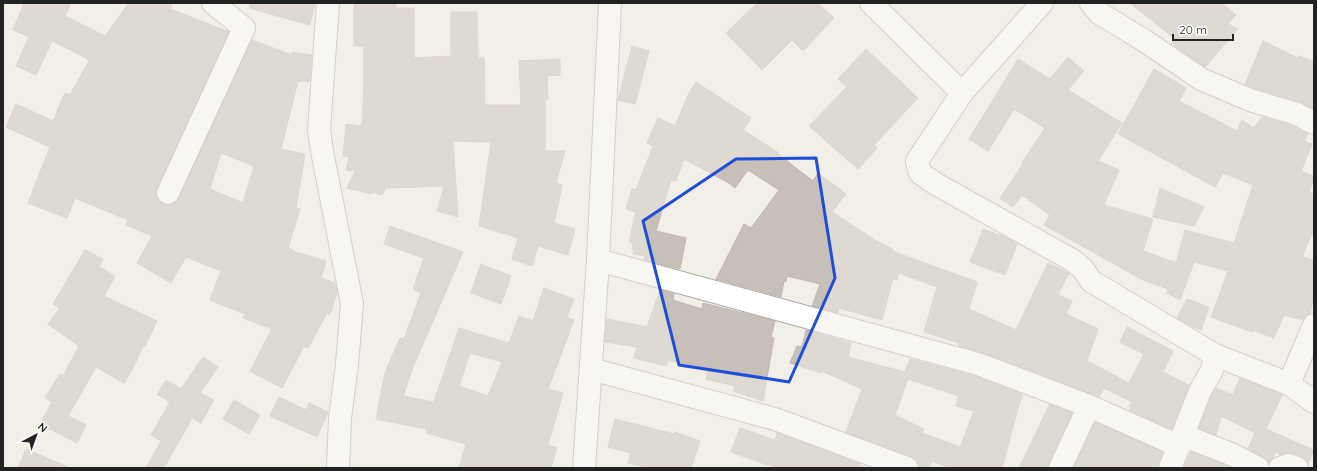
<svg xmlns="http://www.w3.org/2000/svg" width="1317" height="471" font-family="Quicksand,sans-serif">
	<rect width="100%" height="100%" fill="#f2efe9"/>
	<path fill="#c7bfb8" stroke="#c4b6ab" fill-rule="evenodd" d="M24 3H71L65 16 105 36 129 3H172L170 9 229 32 157 188 156 194 158 200 163 204 170 205 175 203 179 198 252 40 292 55 293 52 312 55 309 82 298 81 281 149 305 154 296 208 300 209 288 248 293 250 292 251 326 261 321 278 335 283 337 293 330 314 327 313 308 348 304 346 282 388 250 371 272 329 243 318 245 314 210 300 221 271 186 257 171 283 137 263 152 236 126 225 128 220 75 198 67 218 28 203 50 147 6 127 16 104 53 121 65 93 70 95 89 61 87 60 88 59 52 41 36 75 16 66 29 37 13 30ZM221 153 254 166 243 203 210 189Z
		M250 3H315L310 25 249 8Z
		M354 3H396V8H414V58L451 56V12H477L478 58H484L485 105H521L519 61 560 59V75L547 76 548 99H545V151H565L556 183 562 185 554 223 575 229 568 255 538 246 532 266 512 259 518 238 479 226 491 142 455 141 453 142 458 217 437 211 444 186 386 188 382 195 373 192 372 194 347 188 355 171 346 170 349 157 343 156 346 124 362 126 364 85V46H354Z
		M757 3H818L834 18 803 51 792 40 762 70 726 33Z
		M1130 3H1222L1236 15 1228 24 1238 29 1205 67 1171 43 1175 39Z
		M1263 41 1298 58 1299 56 1314 62V109L1301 102 1254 88 1245 84Z
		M632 46 649 51 635 104 618 100Z
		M866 49 918 98 874 145 877 148 858 169 809 126 847 87 838 79Z
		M1068 57 1084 71 1068 90 1122 123 1098 161 1119 170 1104 205 1153 219 1143 251 1176 263 1185 230 1234 243 1253 185 1223 173 1215 187 1118 134 1154 69 1186 88 1179 101 1237 131 1242 120 1254 128 1262 117 1292 126 1308 134 1304 141 1312 144 1301 171 1314 176V179L1309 192 1314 195V229L1302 257 1314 260V296L1310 314 1306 315 1303 320 1284 315 1274 338 1253 330 1252 332 1211 317 1228 271 1194 262 1180 300 1167 293 1168 289 1143 280 1044 225 1050 215 1022 195 1013 207 1000 198 1023 164 1022 163 1045 128 1014 109 988 151 969 139 1018 59 1050 79Z
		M696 82 751 118 743 130 779 153 778 154 813 181 818 173 846 194 832 212 875 240 893 249 892 251 977 282 969 309 1016 330 1048 263 1068 273H1069L1058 295 1072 301 1066 314 1098 329 1087 361 1129 383 1144 354 1120 342 1127 327 1173 351 1163 372 1189 385 1172 429 1129 410 1132 402 1104 388 1099 397 982 352 959 346 960 343 924 332 937 287 899 273 897 280 893 278 882 320 839 308 838 313 812 306 820 284 787 276 786 282 784 281 781 297 716 279 744 224 751 228 779 190 748 170 735 188 729 183 684 159 676 181 671 180 656 231 686 238 680 269 644 260 645 256 633 254 634 250 632 249 633 243 629 242 636 212 626 209 632 189 636 190 653 146 647 143 658 118 675 126 689 93Z
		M1160 188 1204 207 1194 226 1153 217Z
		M390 226 463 252 413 367 403 396 434 402 459 328 509 343 519 316 533 321 544 288 574 299 567 317 574 320 548 389 563 393 548 445 557 448 551 468H459L466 444 426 433 427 429 376 419 384 377 387 368 400 338 404 339 421 293 413 289 424 258 384 244ZM470 353 502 362 488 396 459 386Z
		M983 229 1008 238 1017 244 1005 275 970 262Z
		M85 250 103 259 99 267 115 276 104 296 157 321 145 346H143L135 364 124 383 96 367 68 416 86 425 77 443 40 424 52 402 45 398 60 374 63 376 79 346 48 324 60 308 53 304Z
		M481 264 511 276 501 304 471 293Z
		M660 290 674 294 673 300 702 309 703 303 775 321 771 337 774 338 763 401 733 391 735 386 706 379 708 369 668 360 666 366 634 358 637 347 605 342 607 319 647 327Z
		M1187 299 1209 307 1201 330 1191 326 1177 318Z
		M806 330 851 343 848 357 905 372 910 359 974 376 1022 394 1002 468H951L932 461 929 468H919L917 460 911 456 846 432 862 389 822 371V373L790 363 797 346 802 347ZM908 379 959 396 956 406 974 411 960 447 922 433 924 429 895 415Z
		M203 357 218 367 200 393 214 400 201 423 192 418 164 468H146L161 441 151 435 170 402 157 394 166 380 181 389Z
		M1240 378 1282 395 1266 429 1314 450 1308 463 1302 456 1293 453H1286L1281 455 1276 452 1269 463 1264 457 1248 449 1255 433 1221 416 1216 435 1199 428 1211 396 1216 388 1233 395Z
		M279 397 306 410 309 403 328 412 317 437 270 416Z
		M234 400 260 415 249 434 223 419Z
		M1050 404 1072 413 1049 463 1048 468H1019Z
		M615 419 674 434 675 432 700 441 691 468H650L628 463 631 453 608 447Z
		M1095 422 1163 452 1158 468H1074Z
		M740 428 775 440 777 433 860 464 859 465 865 468H779L762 463 731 452Z
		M26 449 70 468H18Z
		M1191 452 1226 465 1231 468H1183Z"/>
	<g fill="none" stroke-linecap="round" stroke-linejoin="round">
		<g stroke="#a9a9a9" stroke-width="24">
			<path id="minor" d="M328 3 319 130 322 151 352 304 347 364 340 418 338 468
				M1042 3 962 93 917 161 920 173 936 184 1072 260 1083 269 1091 281 1215 355 1289 384 1314 402
				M1091 3 1099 13 1145 41 1201 79 1250 100 1297 114 1314 123
				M168 193 244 28 213 3
				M598 260 978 364 1089 406 1179 446
				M591 369 775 419 907 468
				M1289 384 1314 325
				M1179 446 1187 437 1231 454 1258 468
				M584 468 598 260 610 3
				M1060 468 1089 406
				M1170 468 1200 391 1212 370 1215 355
				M1280 468 1289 465 1297 468"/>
		</g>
		<g stroke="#a9a9a9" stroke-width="24">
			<path id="tertiary" d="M871 3 962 93"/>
		</g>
		<use href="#minor" stroke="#fff" stroke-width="22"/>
		<use href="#tertiary" stroke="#fff" stroke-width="22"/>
	</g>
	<path d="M0 0H1317V471H0ZM816 158 835 278 789 382 679 365 643 221 736 159Z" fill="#f2efe9" fill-opacity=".55" fill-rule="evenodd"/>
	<path fill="none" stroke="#1d4ed8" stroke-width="3" stroke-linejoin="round" d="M816 158 835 278 789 382 679 365 643 221 736 159Z"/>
	<rect width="1317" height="471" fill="none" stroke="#222222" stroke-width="8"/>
	<g transform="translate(36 435) rotate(41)" stroke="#ffffff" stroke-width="3" paint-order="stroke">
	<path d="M0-3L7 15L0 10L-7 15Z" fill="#222222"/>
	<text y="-6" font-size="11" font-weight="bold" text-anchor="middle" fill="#222222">N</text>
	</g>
	<path d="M1173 34v6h60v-6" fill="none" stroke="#222222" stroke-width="2"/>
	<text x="1179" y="34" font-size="12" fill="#222222" stroke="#ffffff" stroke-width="3" paint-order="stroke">20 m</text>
</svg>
